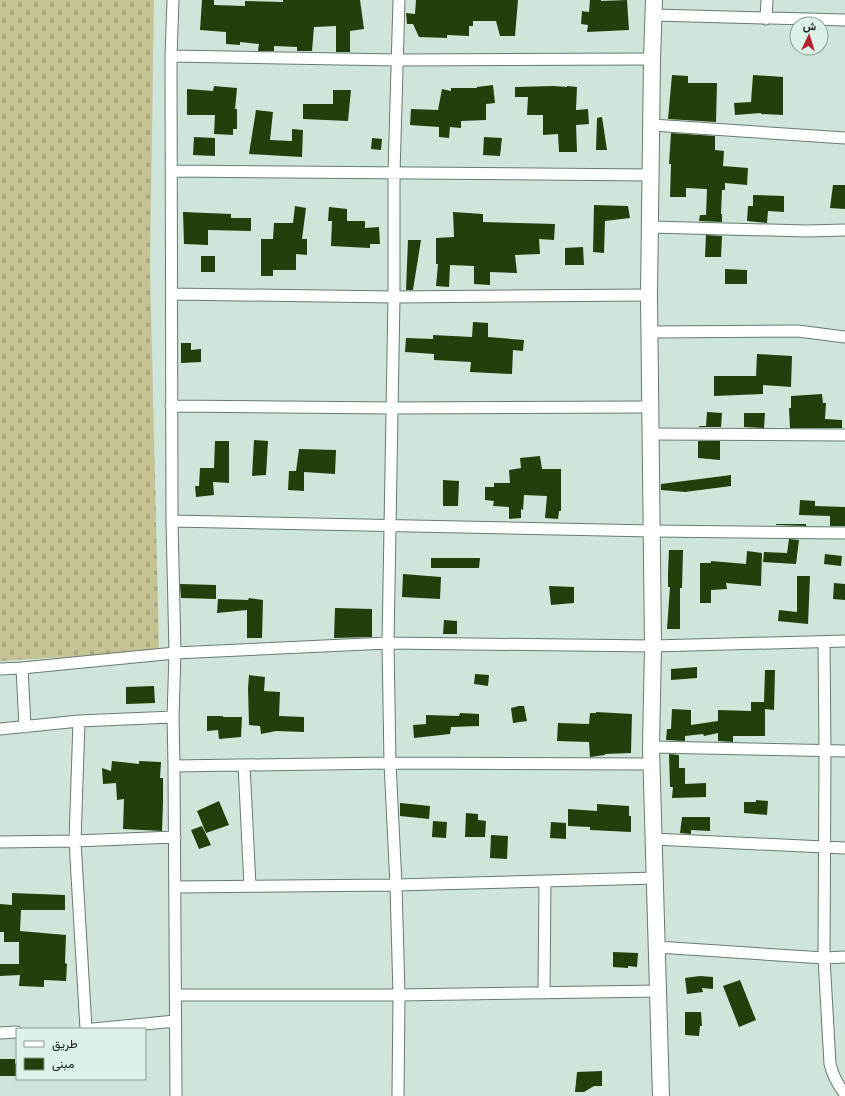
<svg xmlns="http://www.w3.org/2000/svg" width="845" height="1096" font-family="'Sofia Sans Condensed',Vazirmatn,sans-serif">
	<defs>
		<pattern id="cemetery-stones" width="16" height="16" patternUnits="userSpaceOnUse"><rect width="16" height="16" fill="#c5c393"/><path d="M2 7V4a2 2 0 0 1 4 0v3zM10 15v-3a2 2 0 0 1 4 0v3z" fill="#a8a77e"/></pattern>
	</defs>
	<rect width="100%" height="100%" fill="#cfe5d9"/>
	<path fill="url(#cemetery-stones)" d="M0 0H154L150 267 159 651 0 661Z"/>
	<path fill="#233f0b" d="M202 0H214V5L245 6V1L283 2V0H360L364 29 350 31V52H336V26L314 27 312 51H297V47L274 46V51H258L259 44 240 42V45L226 44V32L200 30Z
		M416 0H518L515 36H500L496 21H473V26H469V36L447 35V38L419 37 413 24H407L406 13 415 14Z
		M590 0H601V1L627 0 629 30 587 32 588 25 581 24 582 11 589 12Z
		M672 75 688 76V83H717L716 122 668 119Z
		M753 75 783 77V115L761 114V113L735 115 734 103 751 102Z
		M493 85 495 103 486 104V120L461 121V128L450 127 449 138 439 137V127L410 125 411 109 438 110 442 89 451 91V88H477V87Z
		M214 86 237 88 235 109H237V129H233V135L214 134 215 115H187V89L213 91Z
		M554 86 567 87V86L577 87 576 110 588 109 589 124 576 125 577 152H559L558 134 543 135V115H527L528 97H515V87Z
		M333 90H351L348 121 303 119V104H333Z
		M256 110 273 112 270 140 292 141V129L303 130 302 157 249 154Z
		M602 117 607 150H596L597 118Z
		M671 133 715 136V150L724 151 723 166 748 168 747 185 725 183V190H722L721 214H722V222L699 221 700 215H706L707 189 686 188V197H670L671 164H669Z
		M194 137 215 138V156L193 155Z
		M484 137 502 138 500 156 483 155Z
		M372 138 382 139 381 150 371 149Z
		M833 185H845V209L830 208Z
		M753 195 784 196V212L768 211 767 223 747 221 748 206H753Z
		M594 205 628 206 630 218 605 221 604 253 593 252Z
		M295 206 306 208 302 239H307V255L296 254V270H273V276H261V239H273L274 223H293Z
		M329 207 347 209V221H365V228L379 227 380 244H370V248L331 246 332 221H328Z
		M183 212 231 214V218H251V231L208 230V245L184 244Z
		M453 212 483 214V222L555 224 554 240 539 239 540 254 515 255 517 273 490 272V285L474 284V266L450 265 449 287 436 286 438 264H436V238L454 237Z
		M706 235 722 236 721 257H705Z
		M408 240H421L413 290H406Z
		M583 247 584 265H565V248Z
		M201 256H215V272H201Z
		M725 269 747 270V284H725Z
		M473 322 488 323V337L524 340 523 351 513 350 512 374 470 372 471 362 434 360V354L405 352 406 338 433 339V335L472 337Z
		M181 343H191V350L201 349V362L181 363Z
		M757 354 792 356 791 387 763 385V394L714 396V376H756Z
		M822 394 823 403H826L825 419 842 420V428H790L789 408H791V396Z
		M707 412 722 413 721 427H699V426H706Z
		M744 413H765L764 428 744 427Z
		M254 440 268 441 266 475 252 476Z
		M215 441H229V483L213 482 214 495 196 497 195 486H199L200 468H214Z
		M698 441H720V460L698 458Z
		M299 449 336 450 335 474 304 472V491L288 490 289 471H296Z
		M540 456 542 469H561V511H559L558 519 545 518 547 496 524 495 523 510 521 509V518L509 519V507L493 506 494 501 485 500V487H494V483H510L509 470 521 468 520 458Z
		M731 475V486L685 492 661 490V484Z
		M443 480 459 481 458 506H443Z
		M800 500 815 501V506L845 507V526H830V516L799 515Z
		M776 524H806V526L776 525Z
		M789 539 799 540 796 564 763 562 764 552 787 553Z
		M669 550H683L682 588H680V629H667L670 587H668V573Z
		M747 551 762 553 761 586 726 583 727 589 711 590V603H700V563H711V561L746 564Z
		M825 554 842 556 841 566 824 564Z
		M431 558H480L479 568H431Z
		M403 574 441 577 440 599 402 597Z
		M797 576H810L808 624 778 621 779 610 797 612Z
		M834 583 845 584V600L833 599Z
		M180 584 216 585V599L181 598Z
		M549 586 574 587V603L551 605Z
		M249 598 263 600 262 638H247V610L217 613 218 599 248 600Z
		M335 608 372 609V637L334 638Z
		M444 620 457 621V634H443Z
		M697 667V678L671 680V669Z
		M765 670H775L774 710 765 709V736H733V742L718 741V733L704 736 703 734 685 736V741L666 740 667 729H671L672 709 691 710V725L718 721V710L751 711V702H764Z
		M475 674 489 675 488 686 474 684Z
		M249 675 265 677 264 691 280 692 279 716 304 717V732L276 731 261 734 260 726 249 725 248 688Z
		M154 686 155 703 126 704V687Z
		M519 706H524L527 721 513 723 511 708Z
		M596 712 632 714 631 753 605 754V755L590 757 589 742 557 741 558 723 589 724 590 713H596Z
		M460 713 479 714V726L451 727 450 734 414 738 413 725 426 724V715L459 716Z
		M207 716H223V717H242L241 737 219 739 218 730 207 731Z
		M669 754 679 755V768H685V784L706 783V797L672 798 673 787H670Z
		M112 761 139 764V761L161 762 160 778H163V802L162 831 123 829 124 799 117 800 116 783 103 784 102 768 111 771Z
		M756 800 768 801 767 815 744 813V802H756Z
		M219 801 229 825 206 833 197 811Z
		M400 803 430 806 429 819 400 816Z
		M597 804 629 806V816H631V832L590 830V827L568 826V809L597 811Z
		M466 813 478 814V820L486 821 485 837H465Z
		M682 817H710V831L691 830V834L680 833Z
		M433 821 447 822 446 838 432 837Z
		M551 822 566 823V839L550 838Z
		M202 826 211 845 199 849 191 830Z
		M491 835 508 836 507 859 490 858Z
		M12 893 65 895V910H21L20 931 66 935 65 963 67 964 66 981 44 980V987L19 986 20 975 0 976V964H19V942H4V932H0V904L12 905Z
		M613 952 638 953 637 967 628 966V968L613 967Z
		M700 976 713 977V989L702 988 703 992 687 994 685 978Z
		M740 980 756 1020 739 1027 723 986Z
		M685 1012H701L702 1026H700L699 1036 685 1035Z
		M0 1059H15V1064H17V1076H0Z
		M602 1071V1086H594L584 1092H575L577 1072Z"/>
	<g fill="none" stroke-linecap="round" stroke-linejoin="round">
		<g stroke="#677b70" stroke-width="13">
			<path id="street" d="M173 0 171 56 172 521 175 653 173 717 174 766 176 1096
				M654 15 845 20
				M766 19 767 0
				M171 56 398 60 652 59
				M652 125 845 138
				M172 171 650 175
				M650 227 807 231 845 230
				M172 294 394 297 649 295
				M650 332 798 331 845 337
				M171 406 392 408 650 407
				M651 434 845 435
				M172 521 652 531 845 533
				M824 642 825 750 824 958 830 1064C833 1076 837 1084 845 1094
				M22 668 25 727
				M0 669 22 668 175 653 388 643 653 646 845 641
				M79 721 75 841 86 1029
				M0 729 79 721 173 717
				M651 747 845 751
				M244 765 250 886
				M174 766 390 763 652 764
				M653 839 845 848
				M0 842 75 841 175 837
				M175 887 396 885 655 878
				M657 947 824 958 845 957
				M544 993 545 881
				M176 995H399L658 991
				M93 1029 175 1021
				M0 1033 17 1032
				M398 1096 399 995 396 885 390 763 388 643 394 297V173L399 0"/>
		</g>
		<g stroke="#677b70" stroke-width="18">
			<path id="secondary" d="M654 0 652 59 649 295 653 646 651 747 661 1096"/>
		</g>
		<use href="#street" stroke="#fff" stroke-width="11"/>
		<use href="#secondary" stroke="#fff" stroke-width="16"/>
	</g>
	<rect x="16" y="1028" width="130" height="52" fill="#dcf2e6" stroke="#8a9b92"/>
	<rect x="24" y="1041" width="20" height="6" fill="#ffffff" stroke="#8a9b92"/>
	<text x="52" y="1048" font-size="12" fill="#101814">طريق</text>
	<rect x="24" y="1058" width="20" height="12" fill="#233f0b" stroke="#8a9b92"/>
	<text x="52" y="1068" font-size="12" fill="#101814">مبنى</text>
	<g transform="translate(809 36) rotate(4)"><circle r="19" fill="#dcf2e6" stroke="#8a9b92"/>
	<path d="M0-3L7 15L0 10L-7 15Z" fill="#b4222f"/>
	<text y="-6" font-size="11" font-weight="bold" text-anchor="middle" fill="#101814">ش</text>
	</g>
</svg>
